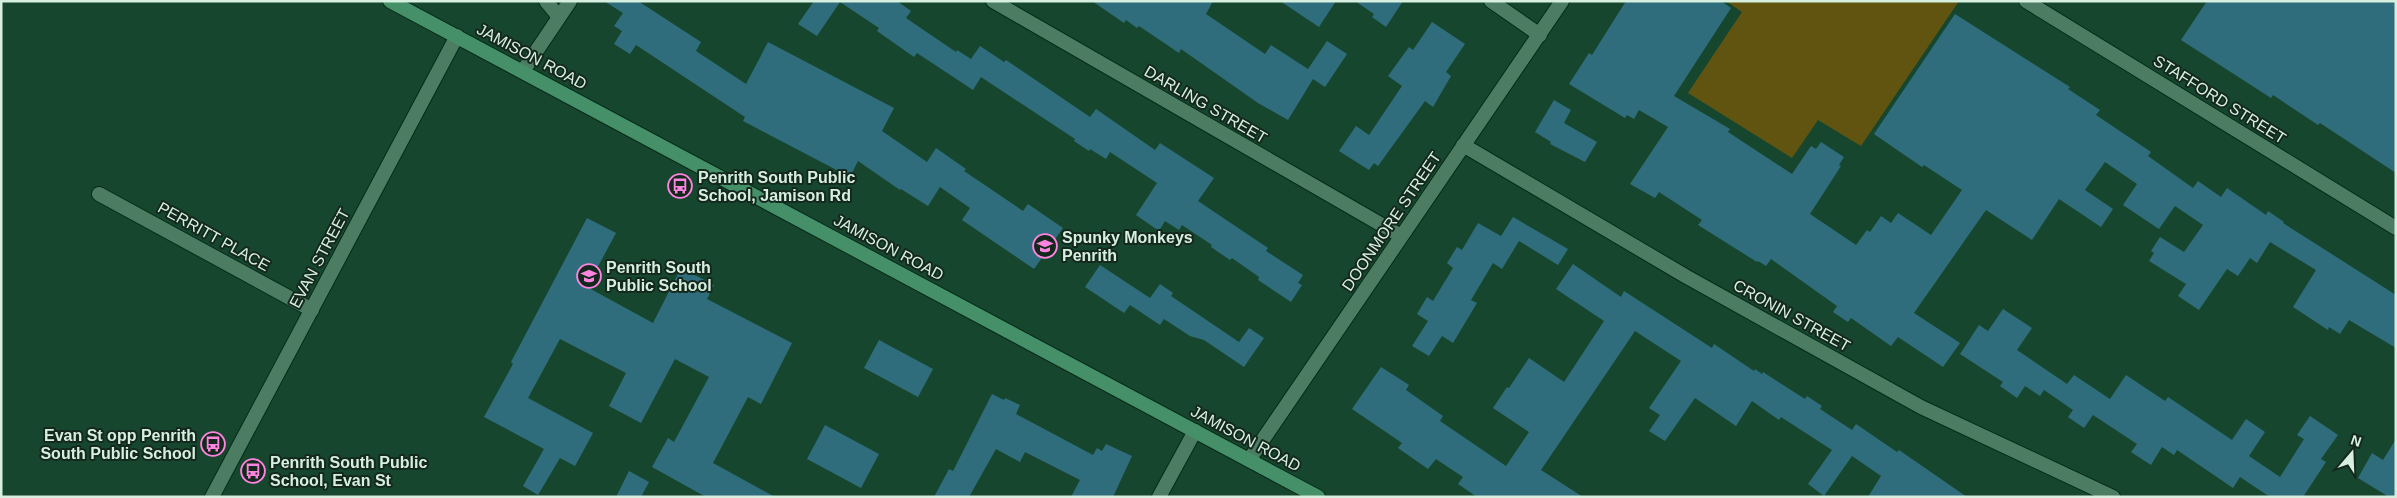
<svg xmlns="http://www.w3.org/2000/svg" width="2397" height="498" font-family="Arial,sans-serif">
	<rect width="100%" height="100%" fill="#16472e"/>
	<path fill="#615411" d="M1726 1H1959L1861 146 1818 120 1792 158 1688 93 1742 12Z"/>
	<path fill="#2f6d7d" d="M604 1H638L701 42 696 51 746 84 768 42 894 108 882 131 927 162 936 148 966 169 964 171 1023 211 1028 204 1063 228 1034 269 962 220 970 208 940 187 928 206 901 189 900 190 858 161 850 177 743 121 745 117 636 45 630 54 614 44 622 31 614 26 623 13Z
		M814 1H897L911 11 906 18 956 52 957 50 971 59 980 46 1004 62 1006 60 1090 117 1096 109 1155 150 1160 143 1214 178 1198 201 1268 248 1266 251 1303 275 1298 283 1302 285 1291 302 1258 280 1259 277 1232 258 1230 260 1211 247 1212 245 1182 225 1179 230 1165 221 1159 231 1136 215 1157 183 1110 152 1106 159 1090 149 1089 151 1074 141 1075 139 981 77 973 90 917 53 914 57 877 31 879 28 840 2 817 36 798 24Z
		M1092 1H1213L1206 14 1265 54 1271 45 1308 69 1327 41 1347 54 1325 87 1313 79 1288 120 1258 103 1181 49 1179 53 1139 26 1137 28 1126 20 1124 23Z
		M1280 1H1336L1319 27Z
		M1355 1H1403L1386 27 1372 17 1374 14Z
		M1626 1H1721L1731 8 1674 96 1730 129 1728 132 1792 174 1811 146 1816 149 1821 142 1844 157 1839 165 1841 166 1810 214 1856 245 1867 230 1870 232 1881 216 1891 223 1898 213 1931 235 1962 190 1924 165 1922 167 1874 134 1955 14 2070 87 2068 89 2100 110 2096 115 2151 152 2148 156 2193 188 2198 181 2221 197 2227 188 2266 215 2268 211 2284 222 2283 223 2396 295V348L2349 320 2340 334 2329 327 2328 330 2293 307 2316 270 2270 242 2257 263 2250 258 2238 276 2227 269 2199 310 2178 296 2186 284 2149 261 2154 253 2151 251 2160 237 2184 252 2203 225 2175 206 2159 229 2123 205 2137 184 2105 162 2085 190 2113 209 2101 227 2059 199 2032 240 1986 210 1914 313 1960 343 1943 367 1898 337 1891 346 1851 318 1848 322 1833 312 1837 306 1771 259 1766 266 1758 261 1757 262 1698 225 1702 220 1659 192 1655 198 1630 184 1668 127 1639 110 1634 119 1627 115 1625 118 1569 84 1589 53 1592 55Z
		M2207 1H2396V173L2320 123 2318 125 2273 95 2271 98 2181 40Z
		M1432 22 1465 44 1446 72 1451 76 1433 107 1425 101 1378 166 1374 163 1369 170 1339 151 1356 126 1369 135 1402 86 1388 76 1409 47 1413 50Z
		M1554 100 1571 110 1564 123 1597 142 1585 162 1550 144 1551 142 1535 132Z
		M1513 217 1568 249 1558 265 1519 241 1502 269 1493 263 1471 300 1477 303 1453 343 1442 336 1429 356 1412 346 1428 321 1417 314 1427 297 1433 301 1453 268 1447 263 1457 247 1462 250 1478 223 1501 236Z
		M587 218 616 233 587 287 653 323 681 268 714 285 707 299 792 343 761 404 748 397 713 463 775 497H706L652 467 668 438 674 442 709 377 675 359 641 423 609 406 626 373 560 339 528 398 593 433 575 466 560 458 538 495 523 486 544 449 484 417 513 364 511 362Z
		M1573 264 1621 297 1624 291 1712 348 1714 344 1754 371 1755 369 1762 374 1763 372 1805 399 1807 396 1822 406 1820 409 1852 430 1856 424 1897 452 1899 450 1967 497H1868L1881 476 1852 456 1824 496 1808 484 1832 450 1781 417 1779 420 1752 401 1736 426 1695 398 1665 441 1649 431 1660 415 1649 408 1681 361 1635 331 1541 470 1583 497H1477L1458 484 1463 477 1436 459 1428 469 1398 448 1402 443 1352 409 1381 367 1409 385 1406 390 1443 416 1440 421 1506 466 1529 432 1493 408 1507 387 1509 388 1529 358 1564 382 1604 321 1556 289Z
		M1100 265 1150 298 1160 284 1173 293 1171 296 1239 342 1249 328 1264 338 1244 367 1204 340 1190 336 1164 319 1160 325 1130 305 1124 313 1085 287Z
		M2003 309 2032 328 2017 350 2067 384 2074 375 2110 399 2126 375 2165 401 2168 397 2232 440 2246 419 2265 432 2249 456 2280 477 2304 439 2297 435 2310 416 2338 435 2321 459 2326 462 2303 497H2270L2240 477 2233 488 2177 450 2174 455 2162 447 2151 465 2131 452 2137 444 2093 415 2084 428 2068 417 2073 410 2044 390 2040 396 2025 386 2017 398 2000 386 2003 382 1960 354 1979 325 1988 331Z
		M879 340 933 369 918 397 864 368Z
		M992 394 1004 400 1005 398 1020 405 1016 414 1093 455 1097 448 1102 451 1106 444 1132 456 1113 497H1071L1080 480 1025 452 1020 462 996 449 969 497H934L949 469 953 471Z
		M825 425 879 454 861 488 807 459Z
		M2396 439V497H2389L2358 478 2372 453 2383 460Z
		M629 471 649 482 641 497H616Z"/>
	<g fill="none" stroke-linecap="round" stroke-linejoin="round">
		<g stroke="#052b19" stroke-width="16">
			<path id="minor" d="M546 1 559 17
				M993 1 1401 236
				M1491 1 1540 35
				M2026 1 2396 228
				M1463 145 1687 277 1921 407 2113 497
				M99 194 312 310
				M1249 460 1562 1
				M1159 497 1195 431"/>
		</g>
		<g stroke="#052b19" stroke-width="16">
			<path id="tertiary" d="M523 71 570 1
				M212 497 457 36"/>
		</g>
		<g stroke="#052b19" stroke-width="16">
			<path id="secondary" d="M390 1 1318 497"/>
		</g>
		<use href="#minor" stroke="#4c7c61" stroke-width="14"/>
		<use href="#tertiary" stroke="#4c7c61" stroke-width="14"/>
		<use href="#secondary" stroke="#458f69" stroke-width="14"/>
	</g>
	<defs>
		<g id="bus-ring" transform="scale(1.25)"><circle r="9.5" fill="#14281d" stroke="#fe85df" stroke-width="1.5"/><path d="M-5-6H5V4H4V6H2V4H-2V6H-4V4H-5ZM-3.5-4V0h7V-4ZM-3.5 1.2v1.5H-2V1.2ZM2 1.2v1.5H3.5V1.2Z" fill="#fe85df"/></g>
		<g id="school-ring" transform="scale(1.25)"><circle r="9.5" fill="#14281d" stroke="#fe85df" stroke-width="1.5"/><path d="M0-5L7-2L0 1L-7-2ZM-4 1L0 2.5L4 1V4Q0 6-4 4Z" fill="#fe85df"/></g>
	</defs>
	<g fill-rule="evenodd">
		<use href="#bus-ring" x="680" y="186"/>
		<use href="#school-ring" x="1045" y="246"/>
		<use href="#school-ring" x="589" y="276"/>
		<use href="#bus-ring" x="213" y="444"/>
		<use href="#bus-ring" x="253" y="471"/>
	</g>
	<g text-anchor="middle" stroke-width="4" stroke-linejoin="round" paint-order="stroke">
		<g font-size="16" fill="#d6efdf" stroke="#14281d">
			<text transform="translate(532 56) rotate(28)" y="6">JAMISON ROAD</text>
			<text transform="translate(2220 99) rotate(32)" y="6">STAFFORD STREET</text>
			<text transform="translate(1206 104) rotate(30)" y="6">DARLING STREET</text>
			<text transform="translate(1391 221) rotate(-56)" y="6">DOONMORE STREET</text>
			<text transform="translate(214 236) rotate(29)" y="6">PERRITT PLACE</text>
			<text transform="translate(889 247) rotate(28)" y="6">JAMISON ROAD</text>
			<text transform="translate(319 258) rotate(-62)" y="6">EVAN STREET</text>
			<text transform="translate(1792 315) rotate(29)" y="6">CRONIN STREET</text>
			<text transform="translate(1246 438) rotate(28)" y="6">JAMISON ROAD</text>
		</g>
		<g font-size="16" font-weight="bold" fill="#d6efdf" stroke="#14281d" text-anchor="start">
			<text x="698" y="183">Penrith South Public<tspan x="698" dy="18">School, Jamison Rd</tspan></text>
			<text x="1062" y="243">Spunky Monkeys<tspan x="1062" dy="18">Penrith</tspan></text>
			<text x="606" y="273">Penrith South<tspan x="606" dy="18">Public School</tspan></text>
			<text x="196" y="441" text-anchor="end">Evan St opp Penrith<tspan x="196" dy="18">South Public School</tspan></text>
			<text x="270" y="468">Penrith South Public<tspan x="270" dy="18">School, Evan St</tspan></text>
		</g>
	</g>
	<rect width="2397" height="498" fill="none" stroke="#d6efdf" stroke-width="5"/>
	<g transform="translate(2352 453) rotate(19)" stroke="#14281d" stroke-width="4" paint-order="stroke">
	<path d="M0-4L9 19L0 12L-9 19Z" fill="#d6efdf"/>
	<text y="-8" font-size="14" font-weight="bold" text-anchor="middle" fill="#d6efdf">N</text>
	</g>
</svg>
